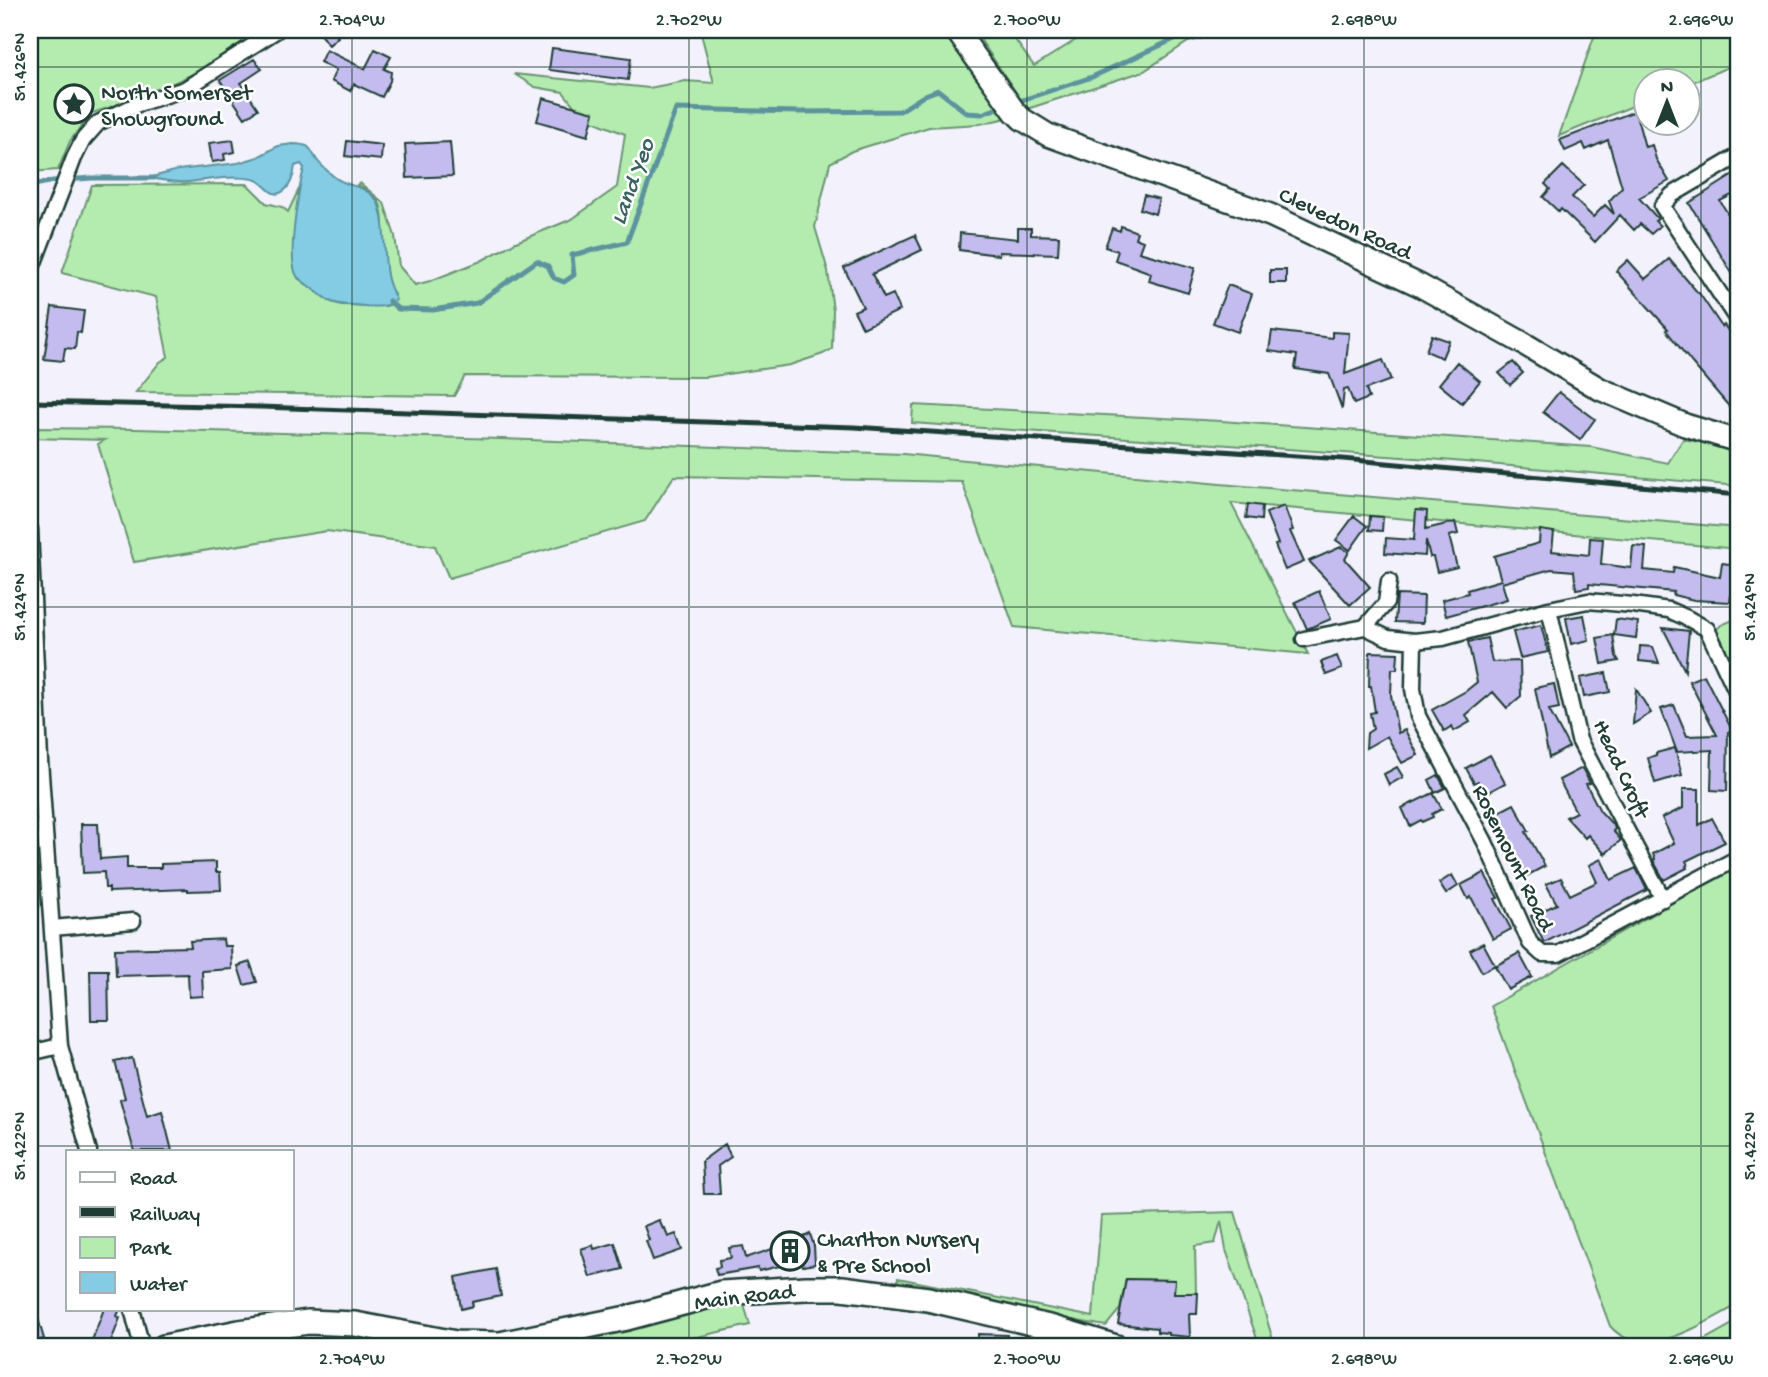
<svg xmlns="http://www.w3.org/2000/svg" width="1768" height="1377" font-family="'Gochi Hand',sans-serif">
	<rect width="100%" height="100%" fill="#f3f2fc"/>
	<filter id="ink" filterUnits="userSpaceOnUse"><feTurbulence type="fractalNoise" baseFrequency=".0143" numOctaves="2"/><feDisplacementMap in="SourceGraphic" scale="14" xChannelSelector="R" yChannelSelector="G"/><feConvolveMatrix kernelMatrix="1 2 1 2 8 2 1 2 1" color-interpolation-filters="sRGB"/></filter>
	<g filter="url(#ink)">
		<path fill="#b4ecb0" stroke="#6a9472" stroke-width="2" d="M30 30H261L204 69 147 95 92 113 70 141 58 170 30 172Z
			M700 30H945L1011 117 980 124 929 127 852 151 830 163 815 227 828 271 833 311 832 349 823 354 790 365 707 377 465 376 454 396 136 392 160 362 168 357 156 297 62 273 92 185 247 184 266 203 282 207 288 212 299 189 293 244 295 270 298 278 329 301 341 305 386 306 392 304 394 295C384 278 384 255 383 235 383 226 384 211 379 202 375 194 365 189 357 185L360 183 384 203 395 236 399 266 415 285 430 281 481 261 516 242 572 219 617 187 625 134 583 117 563 92 535 87 514 74 649 88 685 81 714 83Z
			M974 30H1008L1034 66 1092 30H1235L1188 42 1144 71 1027 109Z
			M1594 30H1738V63L1688 84V80H1646L1645 101 1559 136 1596 31Z
			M913 405 1221 421 1591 447 1668 463 1683 439 1738 449V486L1430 459 912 423Z
			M30 428 136 429 502 439 903 454 1220 484 1738 528V549L1231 503 1308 654 1014 627 962 482 674 476 645 521 449 578 435 546 327 531 134 562 98 444 105 440 30 438Z
			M1733 620H1738V680L1715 631 1721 625Z
			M1734 872 1738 874V1305C1702 1323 1644 1365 1610 1326L1491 1006 1725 873Z
			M1235 1212 1275 1347H1260L1226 1250 1221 1221 1215 1243 1195 1246 1196 1293 1174 1294V1280L1126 1279 1120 1309 1106 1326 897 1289 898 1278 1093 1317 1101 1216Z
			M743 1301 750 1325 653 1347H539Z
			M1738 1321V1347H1691L1693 1346Z"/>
		<path fill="#83cce4" stroke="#5b939e" stroke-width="2" d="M293 144C311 145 308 146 317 160 321 166 328 171 332 175 344 187 362 184 374 197 387 210 383 255 387 275 388 284 393 292 396 300 384 310 368 306 354 305 346 305 339 305 332 302 328 301 299 279 297 276 286 260 299 188 304 168L301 164 295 166C294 176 290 189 280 193 269 197 265 181 253 179 232 175 209 180 188 182 175 183 162 180 149 178L178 170 238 163 258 157 278 146Z"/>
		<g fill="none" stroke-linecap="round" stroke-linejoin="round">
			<path stroke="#5b939e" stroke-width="5" d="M1013 103 1092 77 1194 30
				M30 186 53 181 92 178H154
				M389 301 398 309 433 310 477 303 537 261 548 266 554 278 564 282 574 275 572 255 627 242 676 109 800 112 900 111 925 95 938 90 967 113 982 114 1003 106"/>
		</g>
		<path fill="#c4bcee" stroke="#1f3d34" stroke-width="2" d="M316 30H332L338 37 329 45Z
			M552 48 631 58 628 80 549 70Z
			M375 49 391 57 384 69 391 72 390 81 382 97 354 84 350 91 331 81 336 70 320 62 326 50 365 69Z
			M254 59 262 69 241 83 258 109 245 118 220 80Z
			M543 98 594 112 588 136 537 121Z
			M1635 111 1645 147 1652 145 1656 159 1669 181 1639 198 1658 219 1655 221 1660 226 1651 234 1640 224 1634 230 1620 215 1595 242 1561 209 1559 212 1543 197 1550 189 1545 184 1563 166 1584 185 1572 197 1593 217 1605 205 1614 214 1609 201 1622 187 1608 140 1586 150 1583 143 1565 151 1560 140Z
			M233 140 235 152 224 154 225 160 212 162 209 143Z
			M347 141 382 145 381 160 345 156Z
			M450 142 453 176 407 178 405 144Z
			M1738 172V192L1720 201 1738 230V283L1689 203Z
			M1144 195 1159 199 1155 214 1140 209Z
			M1121 226 1137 232 1135 238 1143 241 1139 252 1195 268 1188 293 1149 281 1151 273 1115 260 1118 251 1105 247 1112 228 1120 231Z
			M1018 228H1031V235L1059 236 1058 254 999 252V255L959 250 960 233 1018 239Z
			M915 235 922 250 872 274 884 298 893 294 900 310 863 328 854 311 863 307 844 268Z
			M1669 259 1698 293H1699L1722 327 1724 325 1738 345V417L1692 363 1666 330 1668 329 1616 271 1628 260 1645 279Z
			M1270 270H1286V283H1270Z
			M1228 285 1252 294 1238 332 1213 323Z
			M52 307 84 311 81 333 77 332 75 349 65 348 63 361 44 359Z
			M1272 331 1332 338V332L1349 333 1345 374 1383 360 1391 380 1366 389 1369 398 1354 404 1348 389 1344 390 1342 409 1329 374 1295 369 1297 355 1269 351Z
			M1432 335 1449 341 1442 358 1426 351Z
			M1457 362 1480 381 1462 403 1439 384Z
			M1513 362 1523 373 1510 385 1499 373Z
			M1559 392 1595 419 1580 440 1543 412Z
			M1248 504 1262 506 1261 520 1246 518Z
			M1284 506 1293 530 1290 531 1304 562 1285 570 1275 545 1278 544 1266 513Z
			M1416 510 1427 511 1426 529 1455 522 1458 534 1449 536 1457 567 1437 572 1433 557H1430L1426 540 1425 556 1385 553 1386 538 1414 540Z
			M1354 516 1367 526 1350 550 1336 540Z
			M1370 516 1383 517 1382 531 1369 530Z
			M1540 530 1554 532 1552 551 1589 555 1590 538 1603 539 1601 564 1631 568 1633 546 1646 547 1644 570 1673 573 1674 567 1720 577 1722 563 1736 565 1730 602 1694 600 1673 595 1674 592 1589 584V587L1576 589 1574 571 1551 569 1502 583 1507 599 1446 616 1442 600 1468 593 1467 590 1501 580 1494 556 1539 543Z
			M1341 547 1349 552 1345 559 1370 587 1350 605 1309 561Z
			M1319 591 1331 619 1307 629 1295 602Z
			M1397 595 1424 596 1423 623 1395 622Z
			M1584 615 1589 640 1571 644 1566 618Z
			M1616 619 1638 622 1636 638 1614 635Z
			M1541 625 1548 652 1520 658 1513 632Z
			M1663 628 1689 631 1685 671Z
			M1613 635 1616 656 1619 661 1602 664 1597 638Z
			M1487 638 1492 662 1520 661 1521 696 1507 708 1493 692 1466 715 1470 722 1454 731 1452 726 1444 731 1432 710 1466 691 1477 682 1468 642Z
			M1640 646 1653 647 1659 663 1639 661Z
			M1370 652 1398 653 1397 669H1392L1391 695 1398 733 1405 730 1418 755 1402 763 1387 736 1366 748 1367 733 1373 729 1370 713 1375 712 1371 686H1369Z
			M1337 656 1342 669 1326 675 1321 662Z
			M1606 673 1610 692 1584 697 1580 678Z
			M1704 675 1732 730 1728 732 1727 791 1711 790 1712 750 1677 752 1661 709 1674 705 1687 736 1717 735 1689 681Z
			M1554 684 1559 708 1549 710 1569 747 1549 758 1535 688Z
			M1636 689 1651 713 1633 724Z
			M1675 748 1682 775 1655 783 1648 758 1656 755V753Z
			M1490 755 1505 783 1485 794 1478 781 1474 783 1466 768Z
			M1397 767 1403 777 1389 785 1384 774Z
			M1582 768 1590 783 1586 784 1600 811 1614 826 1615 829 1613 831 1621 840 1605 854 1588 835 1585 838 1566 817 1576 812 1559 780Z
			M1438 775 1445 788 1435 793 1429 780Z
			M1683 789H1699V825L1712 818 1725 842 1686 861 1688 865 1686 866 1687 868 1664 880 1653 860 1655 859 1653 854 1674 843 1662 818 1683 808Z
			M1433 793 1442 809 1432 814 1433 817 1422 822 1421 820 1410 826 1402 808Z
			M1514 804 1529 831 1526 832 1545 866 1521 879 1513 865 1518 863 1496 822 1499 821 1495 814Z
			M81 824H98L100 859 127 857V868H161V864L216 862V872H220L221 890 188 891V889L109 892V888H105L104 872 83 873Z
			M1601 859 1611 880 1636 868 1647 890 1544 943 1531 916 1557 904 1546 884 1561 878 1570 895 1597 882 1589 865Z
			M1484 873 1498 898 1495 899 1511 929 1493 939 1471 897 1468 899 1461 885Z
			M1452 875 1458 886 1446 894 1439 883Z
			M223 939 224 946H231L232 969 202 971 203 996 189 997 188 974 116 976 115 949 191 947 190 941Z
			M1483 943 1495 965 1482 972 1470 950Z
			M1519 953 1532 977 1508 990 1495 966Z
			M250 962 257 982 244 985 238 966Z
			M90 970H108L109 1020H91Z
			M132 1058 147 1116 162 1111 172 1151H134L120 1100 125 1098 115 1062Z
			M725 1144 731 1157 718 1166 720 1194H704L702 1161Z
			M659 1220 663 1229 665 1228 668 1237 676 1234 682 1250 653 1260 646 1241 649 1240 644 1226Z
			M810 1234 814 1246 815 1264 803 1266 802 1263 792 1265V1263L759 1271 758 1268 717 1275 715 1268 720 1267 719 1260 731 1258 729 1248 743 1246 746 1258 798 1240Z
			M615 1243 623 1269 590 1277 581 1249 593 1245 594 1249Z
			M496 1269 501 1296 472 1302 473 1306 461 1309 456 1277Z
			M1126 1279 1175 1280 1174 1293H1198L1197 1314H1189L1190 1337 1168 1335V1333L1157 1332V1328L1118 1324Z
			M33 1301 44 1339 30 1343V1302Z
			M104 1309H120L117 1316 120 1318 109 1347 91 1343Z
			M978 1334 1007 1335 1006 1347H978Z"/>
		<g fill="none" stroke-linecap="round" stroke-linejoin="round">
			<g stroke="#1f3d34" stroke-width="19">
				<path id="minor" d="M1738 156 1672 195 1662 206 1738 321
					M30 273 74 158 83 140 98 123 138 104 185 89 277 30
					M30 529 40 760 60 1046 89 1151
					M1549 609 1579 740 1663 899
					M1365 627 1386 603 1389 581
					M1304 639 1365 627 1388 638 1414 641 1413 689 1418 716 1485 842 1530 943 1542 954H1558L1738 858
					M1414 641 1443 638 1549 609 1588 601 1633 605 1669 610 1689 619 1707 629 1738 695
					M52 928 133 921
					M30 1053 60 1046
					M132 1309 142 1347"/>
			</g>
			<g stroke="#1f3d34" stroke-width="26">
				<path id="secondary" d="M956 30 1015 112 1022 119 1048 135 1270 215 1419 285 1521 342 1600 389 1685 425 1738 441"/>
			</g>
			<g stroke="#1f3d34" stroke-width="28">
				<path id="primary" d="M164 1347 239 1332 308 1322 355 1324 456 1343 500 1344 627 1318 721 1293 806 1288H842L928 1299 1053 1328 1116 1347"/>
			</g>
			<use href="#minor" stroke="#fff" stroke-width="14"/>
			<use href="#secondary" stroke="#fff" stroke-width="21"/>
			<use href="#primary" stroke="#fff" stroke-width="23"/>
			<path stroke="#1f3d34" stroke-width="5" d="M30 402 260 407 854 427 1343 459 1738 495"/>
		</g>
	</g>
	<path fill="none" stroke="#1f3d34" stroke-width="2" stroke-opacity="0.45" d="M352 30V1347M689 30V1347M1027 30V1347M1364 30V1347M1701 30V1347M30 67H1738M30 607H1738M30 1146H1738"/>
	<defs>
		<g id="sight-ring" transform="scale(2.0125)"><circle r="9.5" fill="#fff" stroke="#1f3d34" stroke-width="1.5"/><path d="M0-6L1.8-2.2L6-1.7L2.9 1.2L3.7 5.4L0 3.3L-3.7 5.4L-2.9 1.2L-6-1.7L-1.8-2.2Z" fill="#1f3d34"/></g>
		<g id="building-ring" transform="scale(2.0125)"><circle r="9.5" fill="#fff" stroke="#1f3d34" stroke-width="1.5"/><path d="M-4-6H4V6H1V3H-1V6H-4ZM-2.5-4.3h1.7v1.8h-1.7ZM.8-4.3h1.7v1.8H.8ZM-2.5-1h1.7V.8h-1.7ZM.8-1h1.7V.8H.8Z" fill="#1f3d34"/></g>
	</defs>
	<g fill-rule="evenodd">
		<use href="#sight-ring" x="74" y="104"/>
		<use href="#building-ring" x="790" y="1251"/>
	</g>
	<g text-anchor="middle" stroke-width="5" stroke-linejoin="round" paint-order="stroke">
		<g font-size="23" fill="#1f3d34" stroke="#fff" text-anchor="start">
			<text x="101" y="99">North Somerset<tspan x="101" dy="26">Showground</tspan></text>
			<text x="817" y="1246">Charlton Nursery<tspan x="817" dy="26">&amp; Pre School</tspan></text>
		</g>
		<g font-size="23" fill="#1f3d34" stroke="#fff">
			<text transform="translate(1346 222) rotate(25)" y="8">Clevedon Road</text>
			<text transform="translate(1623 768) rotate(65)" y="8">Head Croft</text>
			<text transform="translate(1515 857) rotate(64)" y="8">Rosemount Road</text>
			<text transform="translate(744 1295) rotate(-7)" y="8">Main Road</text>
		</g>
		<g font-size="24" font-style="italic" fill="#386160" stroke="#fff">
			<text transform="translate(631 181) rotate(-70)" y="8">Land Yeo</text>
		</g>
	</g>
	<rect width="1768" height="1377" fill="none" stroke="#fff" stroke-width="77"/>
	<rect x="66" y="1150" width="228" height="161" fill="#ffffff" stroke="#a5b1ae" stroke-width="2"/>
	<rect x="80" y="1172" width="35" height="10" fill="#ffffff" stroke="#a5b1ae" stroke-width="2"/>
	<text x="130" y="1184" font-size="21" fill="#1f3d34">Road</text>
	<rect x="80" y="1207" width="35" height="10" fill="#1f3d34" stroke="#a5b1ae" stroke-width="2"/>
	<text x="130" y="1220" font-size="21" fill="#1f3d34">Railway</text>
	<rect x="80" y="1237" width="35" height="21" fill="#b4ecb0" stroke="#a5b1ae" stroke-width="2"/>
	<text x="130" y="1254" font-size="21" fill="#1f3d34">Park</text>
	<rect x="80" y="1272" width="35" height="21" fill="#83cce4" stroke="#a5b1ae" stroke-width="2"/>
	<text x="130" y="1290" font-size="21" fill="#1f3d34">Water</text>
	<g transform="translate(1667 102)"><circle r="33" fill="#ffffff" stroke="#a5b1ae" stroke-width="2"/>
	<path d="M0-5L12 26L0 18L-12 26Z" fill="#1f3d34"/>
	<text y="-10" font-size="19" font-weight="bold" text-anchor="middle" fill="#1f3d34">N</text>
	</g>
	<rect x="38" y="38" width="1692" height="1300" fill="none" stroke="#1f3d34" stroke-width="2.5"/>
	<g font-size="18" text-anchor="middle" fill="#1f3d34">
		<text x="352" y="25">2.704°W</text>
		<text x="689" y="25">2.702°W</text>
		<text x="1027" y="25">2.700°W</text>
		<text x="1364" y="25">2.698°W</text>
		<text x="1701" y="25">2.696°W</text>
		<text transform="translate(19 67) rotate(-90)" y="6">51.426°N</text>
		<text transform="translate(19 607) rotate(-90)" y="6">51.424°N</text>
		<text transform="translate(1749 607) rotate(-90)" y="6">51.424°N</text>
		<text transform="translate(19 1146) rotate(-90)" y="6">51.422°N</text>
		<text transform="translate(1749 1146) rotate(-90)" y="6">51.422°N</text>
		<text x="352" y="1364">2.704°W</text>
		<text x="689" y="1364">2.702°W</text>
		<text x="1027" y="1364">2.700°W</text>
		<text x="1364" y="1364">2.698°W</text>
		<text x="1701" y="1364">2.696°W</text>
	</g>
</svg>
